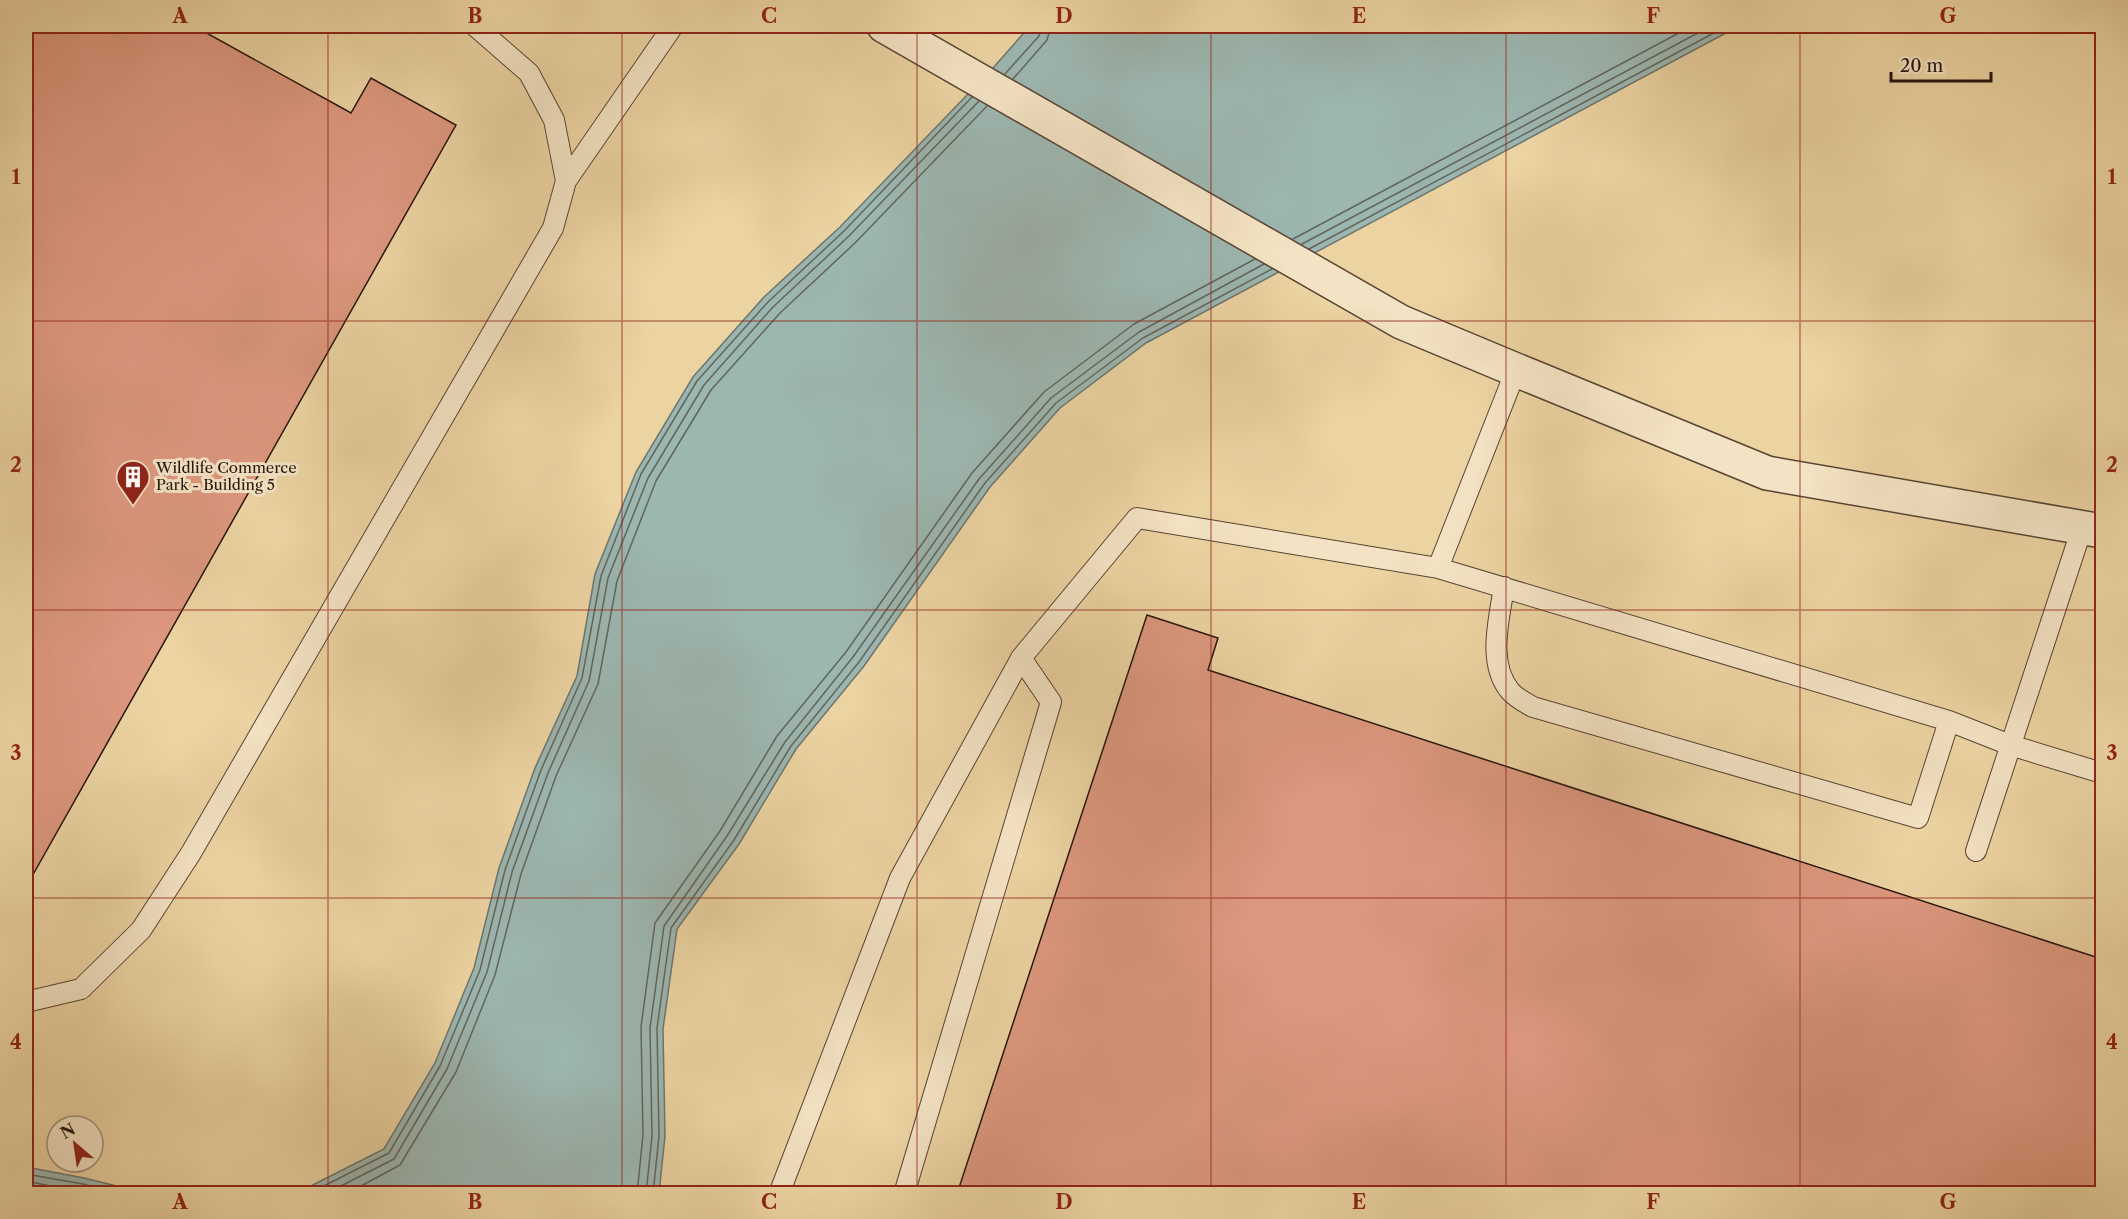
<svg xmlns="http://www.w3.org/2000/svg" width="2128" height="1219" font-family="'Libre Caslon Text',serif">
	<rect width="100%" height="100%" fill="#ecd3a2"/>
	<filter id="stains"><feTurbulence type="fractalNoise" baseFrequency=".00333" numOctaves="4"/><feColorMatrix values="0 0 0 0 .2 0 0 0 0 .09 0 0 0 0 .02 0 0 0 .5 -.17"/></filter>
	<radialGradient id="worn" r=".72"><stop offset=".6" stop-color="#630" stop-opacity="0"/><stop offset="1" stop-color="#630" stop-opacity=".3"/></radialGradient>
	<path fill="#9cb6b0" stroke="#6d766f" stroke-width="1.5" d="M1030 26H1739L1146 343 1060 408 990 487 864 666 796 749 739 844 677 929 663 1029 665 1136 659 1193 295 1194 384 1149 435 1063 474 968 499 868 535 768 577 676 595 574 636 472 693 377 764 297 840 227 993 68Z
		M26 1167 84 1178 145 1193H26Z"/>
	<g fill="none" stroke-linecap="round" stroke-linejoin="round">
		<path stroke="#61665f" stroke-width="1.5" d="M1005 74 1039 36 1042 26
			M1013 79 1047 40 1051 26
			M1293 239 1692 26
			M1302 244 1711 26
			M1309 249 1727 26
			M26 1174 83 1184 121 1194
			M26 1181 90 1194
			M308 1194 389 1153 440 1066 480 970 505 870 541 770 582 678 601 576 641 474 697 381 768 302 844 231 972 97
			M325 1194 394 1159 447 1069 487 972 512 872 548 773 589 681 608 578 648 478 704 385 773 307 849 236 979 101
			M346 1194 400 1165 456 1072 495 975 521 874 556 776 598 684 617 581 656 481 711 390 780 313 855 243 987 106
			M637 1194 643 1135 641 1027 655 923 720 831 777 736 846 652 972 473 1044 392 1134 324 1255 259
			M646 1194 652 1136 650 1028 664 926 727 836 785 742 853 657 979 479 1051 398 1139 332 1264 264
			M653 1194 659 1136 657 1028 671 928 734 840 791 746 859 662 985 483 1056 403 1143 338 1272 269"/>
	</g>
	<path fill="#dc977e" stroke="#26150e" stroke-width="1.5" d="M26 26H194L351 113 371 78 456 125 26 887Z
		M1147 615 1218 638 1208 670 2102 959V1194H957Z"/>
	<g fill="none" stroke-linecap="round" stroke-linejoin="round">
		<g stroke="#584433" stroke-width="22">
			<path id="service" d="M566 181 673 26
				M1438 568 1516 370
				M1504 587C1499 620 1487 663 1510 691 1516 698 1526 703 1533 707L1918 818 1949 721
				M1976 851 2082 528
				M26 1002 81 989 141 930 191 853 553 228 566 181 554 120 529 73 475 26
				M779 1194 900 878 1021 658 1137 518 1438 568 1949 721 2010 745 2102 773
				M904 1194 1051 702 1021 658"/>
		</g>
		<g stroke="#584433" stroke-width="36">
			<path id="minor" d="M884 26 1401 322 1516 370 1767 473 2102 531"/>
		</g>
		<use href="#service" stroke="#f3e2c3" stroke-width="20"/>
		<use href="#minor" stroke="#f3e2c3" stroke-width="33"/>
	</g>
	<path fill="none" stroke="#8f2418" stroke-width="1.5" stroke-opacity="0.55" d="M328 26V1194M622 26V1194M917 26V1194M1211 26V1194M1506 26V1194M1800 26V1194M26 321H2102M26 610H2102M26 898H2102"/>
	<defs>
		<g id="building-pin" transform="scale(1.725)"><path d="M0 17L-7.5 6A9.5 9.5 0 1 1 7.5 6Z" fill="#8f2418" stroke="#f3e2c3"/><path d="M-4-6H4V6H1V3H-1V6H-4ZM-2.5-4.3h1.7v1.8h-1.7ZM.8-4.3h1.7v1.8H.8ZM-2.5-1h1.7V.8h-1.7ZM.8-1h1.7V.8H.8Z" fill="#fff"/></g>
	</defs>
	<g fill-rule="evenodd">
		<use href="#building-pin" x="133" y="477"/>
	</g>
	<g text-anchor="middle" stroke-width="6" stroke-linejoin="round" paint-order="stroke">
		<g font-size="15" fill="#26150e" stroke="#f3e2c3" text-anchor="start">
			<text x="156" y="473">Wildlife Commerce<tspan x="156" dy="17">Park - Building 5</tspan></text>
		</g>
	</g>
	<rect width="2128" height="1219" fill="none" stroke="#ecd3a2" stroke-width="66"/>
	<g transform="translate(75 1144) rotate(331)"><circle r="28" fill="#f3e2c3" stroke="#a1907b" stroke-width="1.5"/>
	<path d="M0-4.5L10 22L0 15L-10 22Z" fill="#8f2418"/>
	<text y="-9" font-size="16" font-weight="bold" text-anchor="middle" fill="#26150e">N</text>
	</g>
	<path d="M1891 72v9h100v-9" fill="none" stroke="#26150e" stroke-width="3"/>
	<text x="1900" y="72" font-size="18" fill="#26150e" stroke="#f3e2c3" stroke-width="4.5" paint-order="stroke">20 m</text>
	<rect x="33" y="33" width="2062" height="1153" fill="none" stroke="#8f2418" stroke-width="2"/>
	<g font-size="20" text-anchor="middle" font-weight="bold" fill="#8f2418">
		<text x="180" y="23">A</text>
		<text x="475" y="23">B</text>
		<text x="769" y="23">C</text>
		<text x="1064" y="23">D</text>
		<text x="1359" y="23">E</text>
		<text x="1653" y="23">F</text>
		<text x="1948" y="23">G</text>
		<text x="16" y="184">1</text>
		<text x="2112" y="184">1</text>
		<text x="16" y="472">2</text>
		<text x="2112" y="472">2</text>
		<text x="16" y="760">3</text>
		<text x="2112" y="760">3</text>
		<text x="16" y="1049">4</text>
		<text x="2112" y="1049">4</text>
		<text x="180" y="1209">A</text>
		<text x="475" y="1209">B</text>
		<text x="769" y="1209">C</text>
		<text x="1064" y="1209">D</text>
		<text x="1359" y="1209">E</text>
		<text x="1653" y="1209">F</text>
		<text x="1948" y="1209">G</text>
	</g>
	<rect width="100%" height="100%" filter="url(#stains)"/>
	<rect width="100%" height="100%" fill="url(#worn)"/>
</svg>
